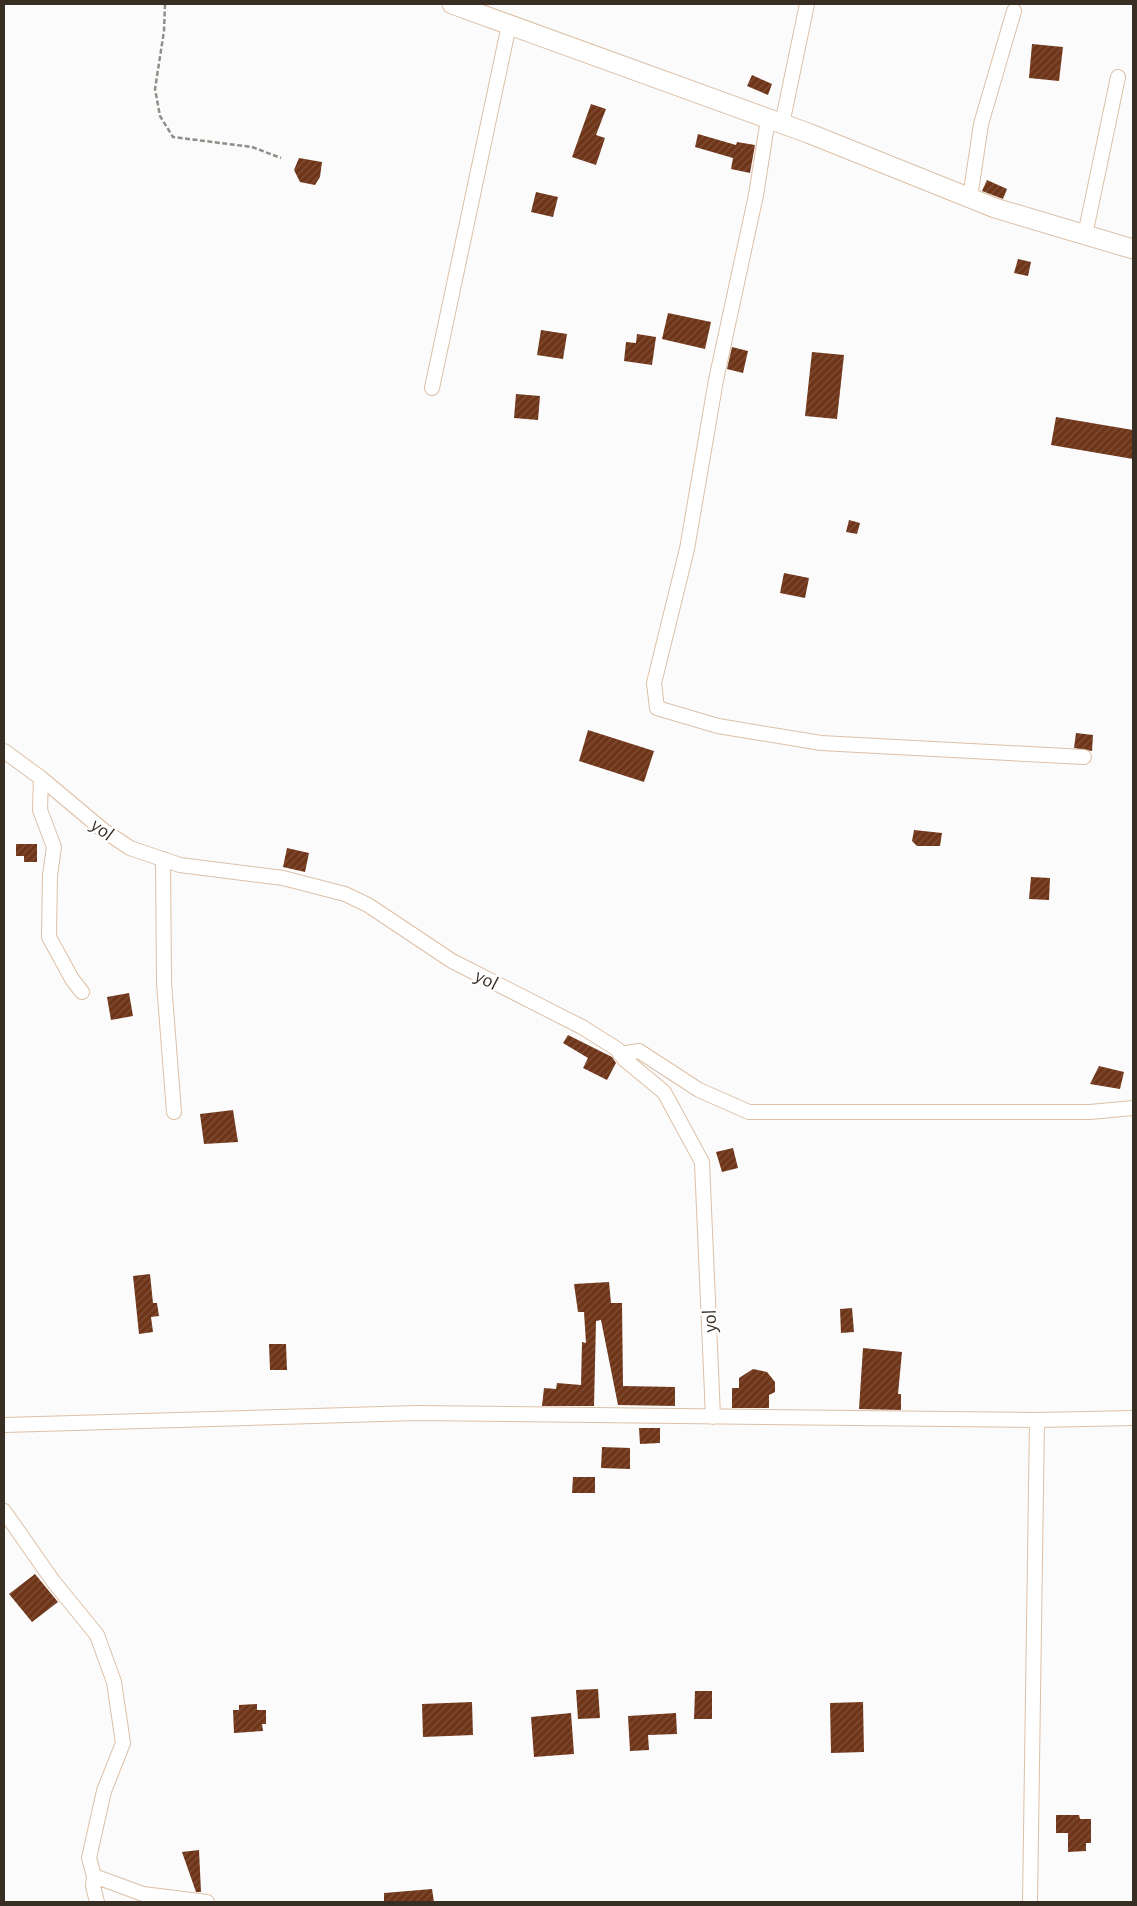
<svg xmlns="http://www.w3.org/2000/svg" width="1137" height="1906" font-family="'Alegreya Sans',sans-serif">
	<defs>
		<pattern id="building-hatch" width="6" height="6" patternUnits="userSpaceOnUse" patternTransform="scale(1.25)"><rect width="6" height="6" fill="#6f3519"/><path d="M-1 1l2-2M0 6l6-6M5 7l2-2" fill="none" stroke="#80513a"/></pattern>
	</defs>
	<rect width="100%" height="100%" fill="#fbfbfb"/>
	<path fill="url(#building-hatch)" d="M1032 44 1063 47 1059 81 1029 78Z
		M752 75 772 84 768 95 747 86Z
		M591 104 606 109 596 135 605 138 596 165 572 157Z
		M698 134 736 145 737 142 755 145 750 173 731 169 733 158 695 147Z
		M299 158 322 162 320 177 315 185 300 182 294 170Z
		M987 180 1007 189 1003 199 982 191Z
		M536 192 558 197 553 217 531 212Z
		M1018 259 1031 262 1028 276 1014 273Z
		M668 313 711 322 705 349 662 339Z
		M541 330 567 334 563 359 537 355Z
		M637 334 656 337 652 365 624 361 626 342 636 343Z
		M732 347 748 351 743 373 727 369Z
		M812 352 844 355 837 419 805 416Z
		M516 394 540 396 538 420 514 418Z
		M1056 417 1133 430V459L1051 445Z
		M849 520 860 523 857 534 846 532Z
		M784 573 809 578 805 598 780 593Z
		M588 730 654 751 644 782 579 761Z
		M1076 733 1093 735 1092 751 1074 748Z
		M914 830 942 833 940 846H917L912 841Z
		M16 844H37V862H24V856H16Z
		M287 848 309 853 305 872 283 867Z
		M1031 877 1050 878 1049 900 1029 899Z
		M129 993 133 1016 111 1020 107 997Z
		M568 1035 612 1057 616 1063 607 1080 583 1068 588 1058 563 1043Z
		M1099 1066 1124 1072 1120 1089 1090 1084Z
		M233 1110 238 1142 204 1144 200 1114Z
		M733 1148 738 1168 722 1172 716 1152Z
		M150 1274 153 1303H157L159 1316 151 1317 153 1332 139 1334 133 1276Z
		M609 1282 611 1303H622L623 1386 675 1387V1406L618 1405 601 1320 596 1321 594 1406H542L544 1388 556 1389 557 1383 581 1385 582 1342 586 1343 584 1312H578L574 1284Z
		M852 1308 854 1332 841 1333 840 1309Z
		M269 1344H286L287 1370H270Z
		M863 1348 902 1352 898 1394H901V1410L859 1409Z
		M753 1369 767 1372 775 1382V1392L769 1395V1408H732V1388H739V1378Z
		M639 1428H660V1443L640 1444Z
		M602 1447 630 1448V1469L601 1468Z
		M573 1477H595V1493H572Z
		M35 1574 58 1602 32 1622 9 1594Z
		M598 1689 600 1718 578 1719 576 1690Z
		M695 1691H712V1719H694Z
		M472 1702 473 1735 423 1737 422 1704Z
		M863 1702 864 1752 831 1753 830 1703Z
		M257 1704V1710H266V1724H262L263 1731 234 1733 233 1710H239V1705Z
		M571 1713 574 1754 534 1757 531 1717Z
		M676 1713 677 1734 648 1735 649 1750 630 1751 628 1716Z
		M1056 1815H1079L1080 1819H1091V1843H1086V1851L1068 1852V1833H1056Z
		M199 1850 201 1892H196L182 1852Z
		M432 1889 434 1902H384V1893Z"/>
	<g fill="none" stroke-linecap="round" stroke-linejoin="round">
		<g stroke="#ddc0a7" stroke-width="16">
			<path id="minor" d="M768 119 756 195 716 380 687 549 654 683 657 708 718 726 821 743 1084 757
				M782 124 807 4
				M970 198 981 124 1014 11
				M1085 235 1118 77
				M432 388 509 25
				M4 751 41 778 103 830 130 848 180 865 283 878 345 894 368 905 452 961 582 1027 617 1049 624 1059 664 1092 702 1162 713 1417
				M41 778 40 810 54 847 50 875 49 937 72 979 82 992
				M163 859 164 983 174 1112
				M620 1054 639 1051 699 1090 749 1112H1090L1133 1108
				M4 1425 416 1413 1037 1420 1133 1418
				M4 1511 53 1581 97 1635 114 1682 123 1743 104 1791 89 1858 94 1876 93 1886 97 1902
				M94 1876 143 1894 207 1902
				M1030 1902 1037 1420"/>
		</g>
		<g stroke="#ddc0a7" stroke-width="21">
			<path id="secondary" d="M452 4 808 133 995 208 1133 249"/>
		</g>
		<path stroke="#938d88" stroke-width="2.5" stroke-dasharray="5 2.5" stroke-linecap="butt" d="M165 4 164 31 155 89 160 116 173 137 252 147 281 158"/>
		<use href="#minor" stroke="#fff" stroke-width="14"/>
		<use href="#secondary" stroke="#fff" stroke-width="19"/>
	</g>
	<g text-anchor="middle" stroke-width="5" stroke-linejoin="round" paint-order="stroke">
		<g font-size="20" fill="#392e24" stroke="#fff">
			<text transform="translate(103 829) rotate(37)" y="7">yol</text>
			<text transform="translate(487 979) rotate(27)" y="7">yol</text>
			<text transform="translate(709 1321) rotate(-92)" y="7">yol</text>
		</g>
	</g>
	<rect width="1137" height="1906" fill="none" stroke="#392e24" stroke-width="10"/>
</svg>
